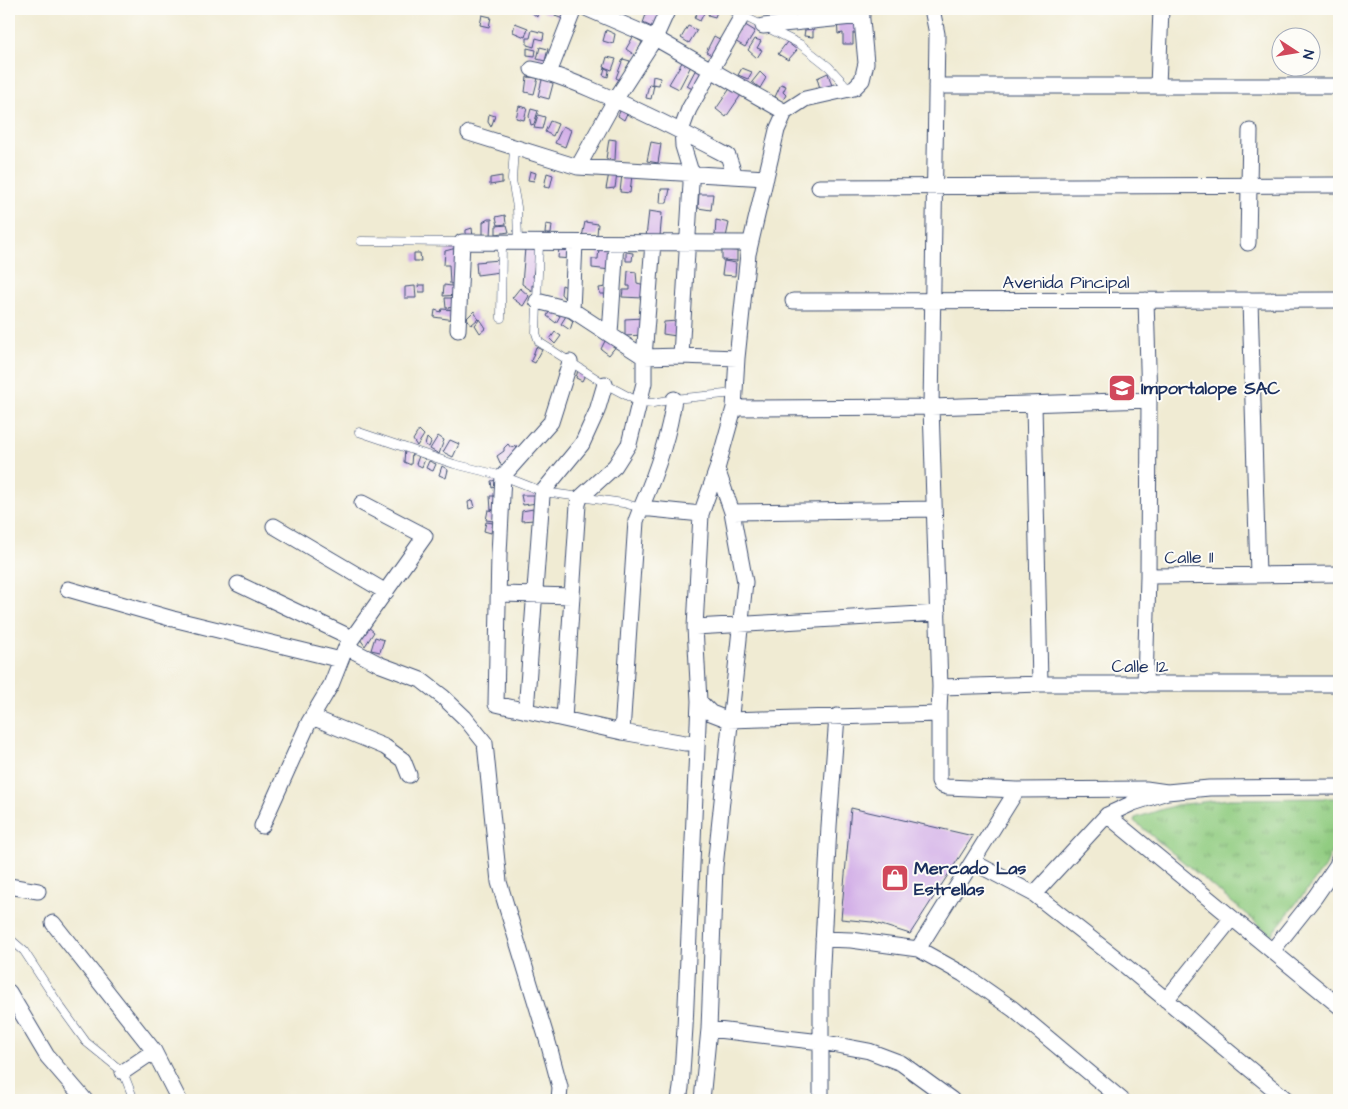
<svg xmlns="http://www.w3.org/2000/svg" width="1348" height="1109" font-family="'Architects Daughter',sans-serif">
	<defs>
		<pattern id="grass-tufts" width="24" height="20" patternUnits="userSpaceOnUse" patternTransform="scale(1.25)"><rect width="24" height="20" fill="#91cc81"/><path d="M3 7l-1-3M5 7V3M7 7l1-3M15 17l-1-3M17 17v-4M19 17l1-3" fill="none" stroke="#76a66d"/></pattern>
	</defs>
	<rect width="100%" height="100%" fill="#fdfcf7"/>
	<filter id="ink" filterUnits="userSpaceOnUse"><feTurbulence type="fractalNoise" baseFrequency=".02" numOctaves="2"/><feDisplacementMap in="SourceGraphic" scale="10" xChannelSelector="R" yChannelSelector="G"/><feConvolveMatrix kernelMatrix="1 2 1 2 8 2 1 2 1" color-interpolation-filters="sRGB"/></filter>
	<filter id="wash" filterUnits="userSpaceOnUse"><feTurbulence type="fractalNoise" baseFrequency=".0096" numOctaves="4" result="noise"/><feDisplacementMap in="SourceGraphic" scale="20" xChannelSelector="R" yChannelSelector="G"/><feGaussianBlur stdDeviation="1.12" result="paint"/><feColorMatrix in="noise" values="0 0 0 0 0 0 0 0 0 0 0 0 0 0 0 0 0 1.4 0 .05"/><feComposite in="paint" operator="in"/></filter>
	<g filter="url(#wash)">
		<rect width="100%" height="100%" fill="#f0ebd3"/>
		<path fill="url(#grass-tufts)" stroke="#567e70" d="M1339 798V831L1326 866 1271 935 1134 821 1135 818 1176 805 1229 799Z"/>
		<g id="blocks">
			<path fill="#d2aee7" d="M531 9H538L537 17 530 11Z
				M544 9H551L550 14 543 12Z
				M558 9H570L566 20 555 16Z
				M648 9H662L656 29 643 23Z
				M700 9H706L700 21 694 18Z
				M710 9H718L715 17 708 15Z
				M833 9H853L854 13H833Z
				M482 15 491 17 489 27 480 25Z
				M857 19V33H853V44H843V33L838 34 837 20Z
				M515 23 528 28 525 37 513 32Z
				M742 23 755 31 745 47 733 40Z
				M813 23V37L804 36 806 24Z
				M688 26 697 30 689 43 681 38Z
				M532 30 544 33 543 40 536 38 534 47 527 45V38H530Z
				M606 30 615 34 613 44 603 41Z
				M714 36 725 42 715 57 706 52Z
				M633 37 642 42 636 56 626 49Z
				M755 39 761 41 757 48 762 50 757 58 748 50Z
				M787 42 797 50 788 60 778 54Z
				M540 47 548 49 545 61 537 59Z
				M527 48 536 50 535 56 527 55Z
				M607 57 616 59 612 70 604 67Z
				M623 59 630 61 622 81 616 78Z
				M684 59 692 64 679 89 669 84Z
				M699 63 707 69 696 91 687 86Z
				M605 68 609 70 608 77 603 75Z
				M742 68 752 72 748 79 738 75Z
				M760 72 766 78 760 88 752 82Z
				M828 73 832 86 821 92 817 78Z
				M543 76 554 80 549 99 538 96Z
				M653 76 660 78 659 85 652 84Z
				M527 77 538 78 534 94 525 92Z
				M649 84 654 85 651 99 646 98Z
				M781 84 786 86 783 92 786 95 782 102 775 97Z
				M731 87 741 95 726 117 716 109Z
				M519 106 527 108 524 120 516 118Z
				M622 106 629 109 624 120 618 116Z
				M531 109 538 111 534 124 531 125 529 116Z
				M489 114 495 116 491 127 488 122Z
				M538 115 545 117 542 129 534 128Z
				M550 121 558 124 553 136 545 132Z
				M563 126 571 130 565 147 555 143Z
				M609 139 616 140 615 160 606 159Z
				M651 142 661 144 658 163 647 161Z
				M530 171 536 173 534 181 528 180Z
				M547 173 553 175 550 188 544 187Z
				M609 173 617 174 615 188 606 189Z
				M622 174 632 175 630 193 620 192Z
				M502 176V183L490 185V178Z
				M661 189H670L667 203H660Z
				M699 194H713L711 210 698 208Z
				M649 211 662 213 660 236 646 237Z
				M505 215 506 224 498 225 496 217Z
				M488 219H492L491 236 483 235V222Z
				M716 220 729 223 726 237 715 236Z
				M585 222 598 224 597 235 582 237Z
				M546 224 552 225 551 234H545Z
				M507 225 509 232 496 234V226Z
				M472 228 473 237 466 239V230Z
				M460 247 458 283 450 284 449 265H444L445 251Z
				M599 247H613L611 270 592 268V259H598Z
				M525 248 537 251 533 277 536 278 535 286 532 285V291L522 284Z
				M559 248H572V259L558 258Z
				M722 250 737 251V261L722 260Z
				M626 252 633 253 632 261H626Z
				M414 253H420L421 261H414Z
				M500 260V272L477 275 476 262Z
				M724 261 736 263 735 276 722 275Z
				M628 271 636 272 637 283 645 285 643 298 622 297 623 290H630V286H627Z
				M418 285H425V292H419Z
				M444 285 459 287 458 295 443 296Z
				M562 285 569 288 566 300 561 294Z
				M415 286 416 298H405V287Z
				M606 287 607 294H600L599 288Z
				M520 288 529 296 523 306 512 298Z
				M445 298H457L458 307 446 308Z
				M442 309 455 310 454 320 434 317 435 310 441 312Z
				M550 310 560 316 556 323 547 316Z
				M474 311 478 319 471 325 467 318Z
				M566 316 573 321 570 330 561 324Z
				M643 318V335L625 336V319Z
				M480 319 486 328 480 333 475 325Z
				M677 321 676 336 663 334 664 322Z
				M555 332 561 336 555 344 550 339Z
				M607 337 617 345 609 355 601 349Z
				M536 347 542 350 535 363 531 361Z
				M578 370 585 375 582 381 576 378Z
				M419 430 424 435 417 446 413 440Z
				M438 436 444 440 439 454 430 449Z
				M427 438 431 442 429 447 425 445Z
				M450 440 459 444 453 457 443 452Z
				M508 444 511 448 516 446 519 453 502 467 497 456 504 451V448Z
				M405 449 412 451 411 465 404 462Z
				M419 456 425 459 422 467 416 464Z
				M429 461 436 464 433 471 426 468Z
				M442 466 448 470 446 478 439 475Z
				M498 480 499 485 492 488 491 481Z
				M521 495H537V503L523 505Z
				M490 496H498V509L491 510Z
				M473 500 475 507 469 509 468 502Z
				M533 509 534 520 521 521 522 511Z
				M488 510 497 511 494 521 486 520Z
				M486 522 493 523 491 533 484 531Z
				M367 626 374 632 365 646 360 639Z
				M375 637 384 640 380 652 371 650Z
				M851 808 973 836 910 934 872 922 841 919Z"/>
		</g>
	</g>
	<g filter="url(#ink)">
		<use href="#blocks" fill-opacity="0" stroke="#3b4b70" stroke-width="1"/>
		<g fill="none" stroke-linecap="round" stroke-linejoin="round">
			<g stroke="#3b4b70" stroke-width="9">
				<path id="service" d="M729 9 800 44 829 67 850 90
					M514 148 512 180 517 207 518 243
					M361 241 462 242
					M539 243 536 333 539 342 605 384 639 402 653 403 674 399 735 393
					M501 318 502 243
					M359 432 454 464 503 476 544 492 623 503 641 508
					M9 938 24 951 60 1006 86 1042 123 1072 134 1100"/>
			</g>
			<g stroke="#3b4b70" stroke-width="17">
				<path id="minor" d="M588 9 655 38 785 112
					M932 9 937 34 931 407 940 687 939 714V781L941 785 947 787 1017 790 1146 789 1167 792
					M763 26 862 16
					M532 69C552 73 571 81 590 89 637 109 683 132 728 156L735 176
					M549 73 574 9
					M936 86H1339
					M1158 86 1161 9
					M469 133 578 167 766 178
					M578 167 615 100 655 38 668 9
					M819 187 1339 185
					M1248 243 1250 131
					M1146 300 1149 400 1148 576
					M1250 300 1258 575
					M537 301 572 310 644 357 681 356
					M793 301 1339 300
					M572 310 575 243
					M458 330 462 242 750 243
					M610 334 616 243
					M737 358 681 356 691 183 690 169 683 146 682 128 689 109 742 16
					M570 362 551 422 503 476 499 554 496 704 622 732
					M1034 404 1040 684
					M734 408 931 407 1149 400
					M717 469 732 512 934 509
					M641 508C656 473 669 437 674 399
					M274 526 386 592
					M238 584 352 638
					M68 589 173 619 341 660
					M499 594 572 596
					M695 627 938 613
					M346 647 381 665 421 680 443 697 465 718 485 743 499 882 549 1046 560 1087 559 1100
					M1145 685 1148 576 1339 574
					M940 687 1040 684H1339
					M699 701 695 627 701 514 717 469 734 408 737 358 748 254 777 130 785 112 805 99 854 88 862 80 866 63 861 9
					M526 711 542 496 545 489 582 444 597 411 605 384
					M312 717 385 747 403 760 409 775
					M564 719 578 504 580 498 615 466 629 444 644 383V357L653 243
					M697 742 685 743 622 732 636 521 641 508 701 514
					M1107 815 1339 1006
					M262 826 309 722 331 685 346 647 425 536 362 503
					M973 862 1034 894 1117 959 1287 1100
					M9 886 38 891
					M1034 894 1107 815 1133 803 1167 792 1209 788 1339 787
					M53 923 154 1051 179 1100
					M823 939 851 940 918 949 963 974 1013 1009 1122 1100
					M918 949 1017 790
					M1272 951 1315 897 1337 865 1339 859
					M9 992 47 1056 85 1100
					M1166 1000 1232 918
					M709 1029 821 1042 869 1051 901 1063 952 1100
					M123 1072 154 1051
					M679 1100 681 1088 685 1027 699 701 711 713 729 720 939 714
					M702 1100 709 1029 715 867 745 582 732 512
					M821 1100V984L829 826 837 716"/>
			</g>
			<use href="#service" stroke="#fff" stroke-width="8"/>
			<use href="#minor" stroke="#fff" stroke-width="15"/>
		</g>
	</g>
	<defs>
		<g id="school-square" transform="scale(1.4375)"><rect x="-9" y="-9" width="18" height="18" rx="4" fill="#d1495b" stroke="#fdfcf7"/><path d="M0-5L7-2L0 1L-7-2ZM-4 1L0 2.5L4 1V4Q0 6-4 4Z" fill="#fff"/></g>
		<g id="shop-square" transform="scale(1.4375)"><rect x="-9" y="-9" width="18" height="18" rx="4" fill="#d1495b" stroke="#fdfcf7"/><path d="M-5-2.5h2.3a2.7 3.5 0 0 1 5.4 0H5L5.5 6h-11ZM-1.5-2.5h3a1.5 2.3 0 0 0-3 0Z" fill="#fff"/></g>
	</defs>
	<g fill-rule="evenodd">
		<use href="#school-square" x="1122" y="388"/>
		<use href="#shop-square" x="895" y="878"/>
	</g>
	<g text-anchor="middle" stroke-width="4" stroke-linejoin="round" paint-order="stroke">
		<g font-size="18" fill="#1b2f5e" stroke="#fdfcf7">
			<text x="1066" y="288">Avenida Pincipal</text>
			<text transform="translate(1189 557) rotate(-1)" y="6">Calle 11</text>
			<text x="1140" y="672">Calle 12</text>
		</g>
		<g font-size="18" font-weight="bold" fill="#1b2f5e" stroke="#fdfcf7" text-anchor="start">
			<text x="1141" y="394">Importalope SAC</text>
			<text x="914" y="874">Mercado Las<tspan x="914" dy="21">Estrellas</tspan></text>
		</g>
	</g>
	<rect width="1348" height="1109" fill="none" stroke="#fdfcf7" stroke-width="30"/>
	<g transform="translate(1296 52) rotate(102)"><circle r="24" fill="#fdfcf7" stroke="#a3aaba"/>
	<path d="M0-4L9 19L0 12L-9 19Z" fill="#d1495b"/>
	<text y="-8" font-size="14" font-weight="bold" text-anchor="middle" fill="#1b2f5e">N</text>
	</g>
</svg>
